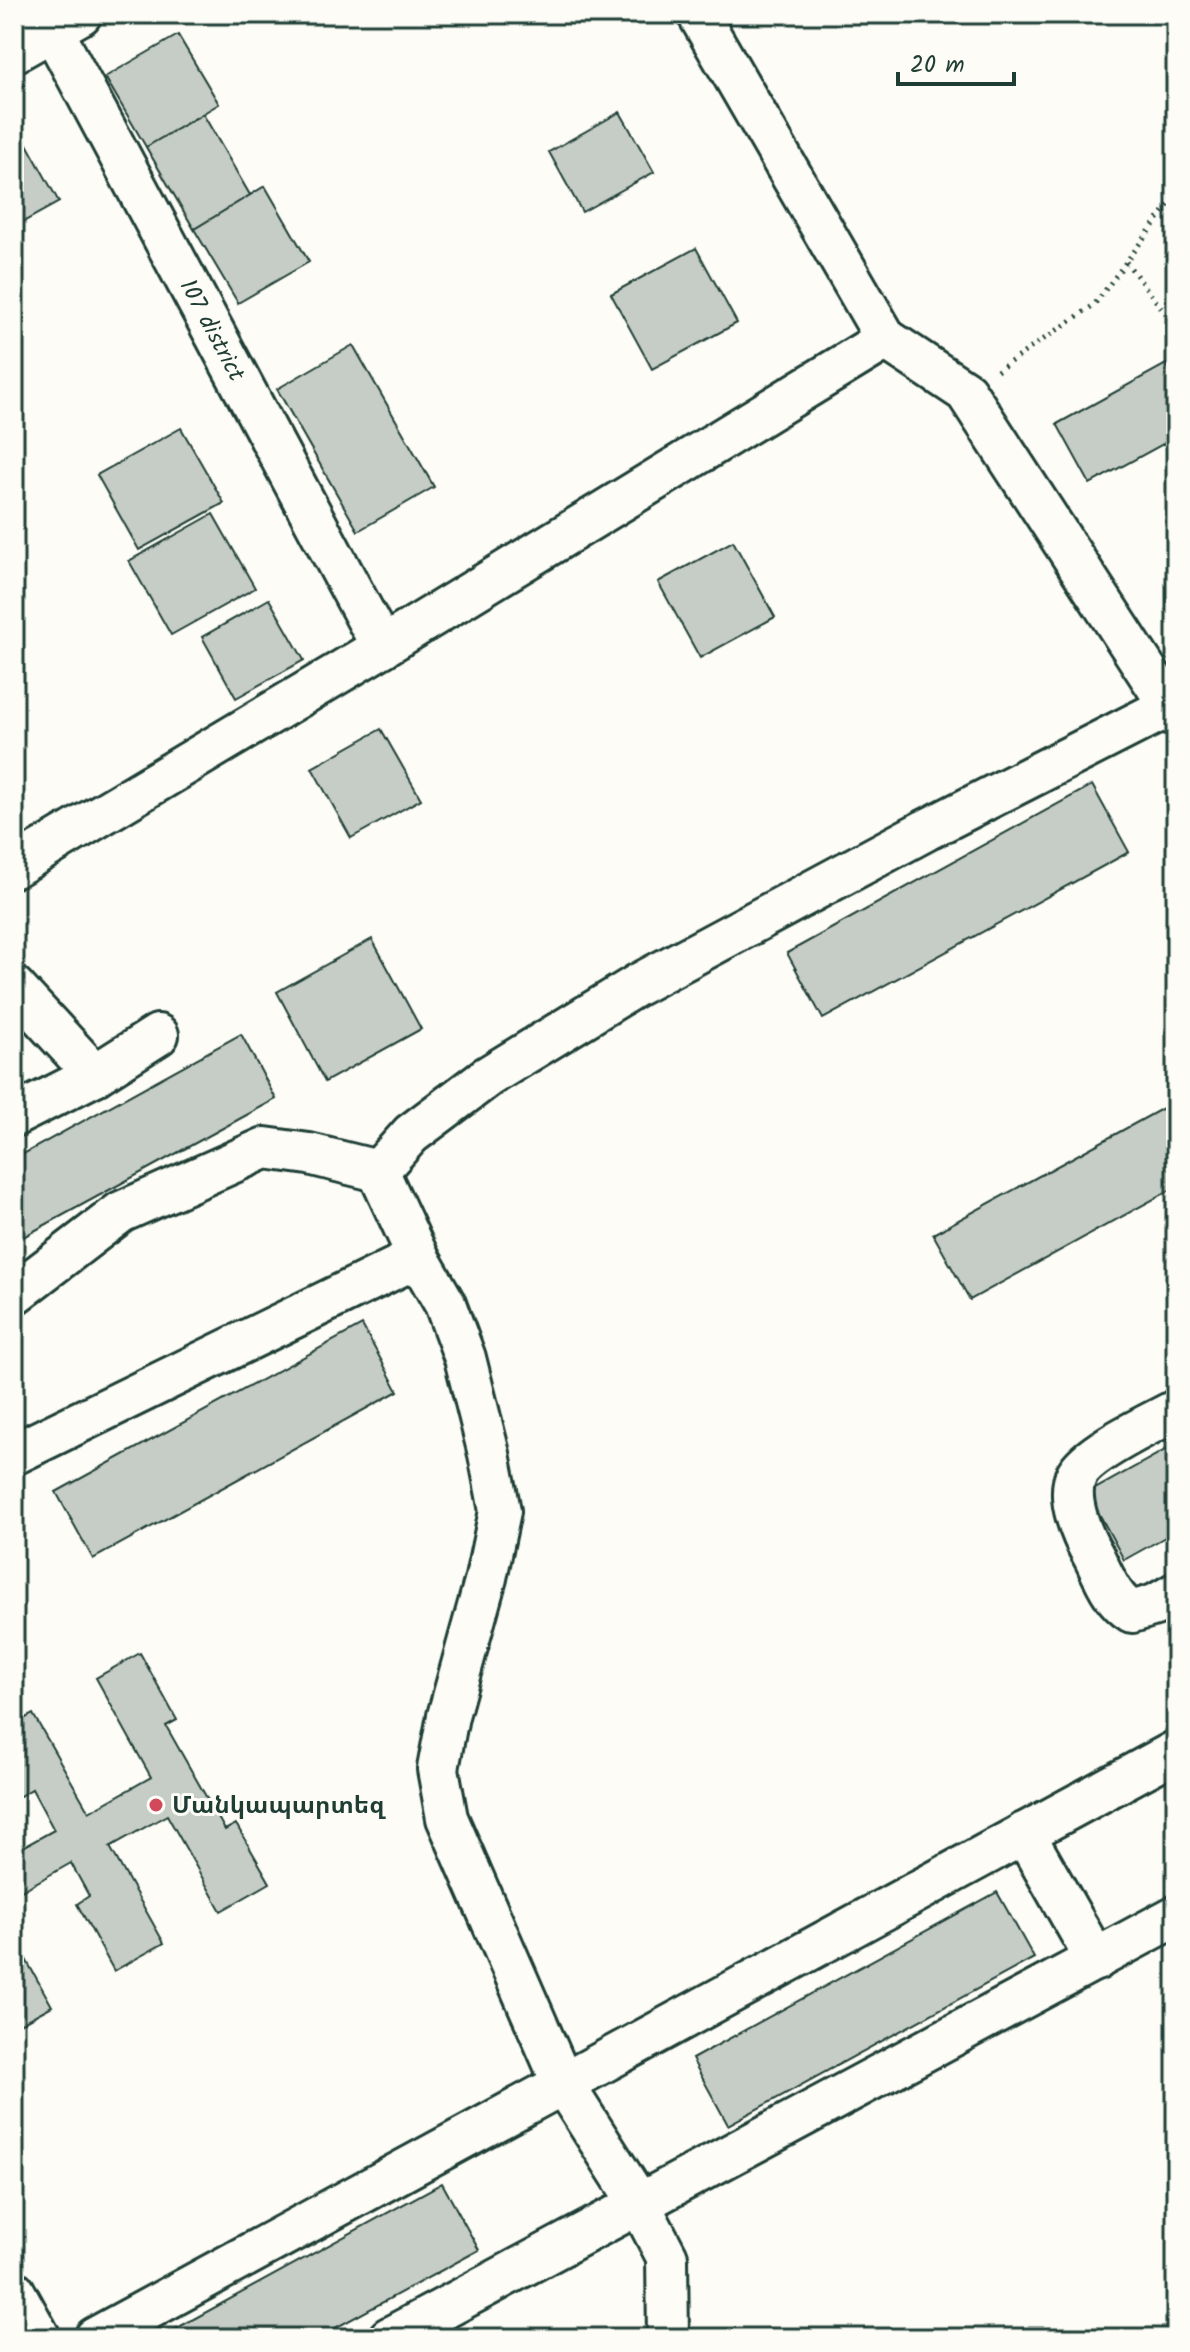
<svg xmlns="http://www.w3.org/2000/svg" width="1190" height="2352" font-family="Kalam,'Noto Sans Armenian',sans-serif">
	<rect width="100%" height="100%" fill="#fdfcf7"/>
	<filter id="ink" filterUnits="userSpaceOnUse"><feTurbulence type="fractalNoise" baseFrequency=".0125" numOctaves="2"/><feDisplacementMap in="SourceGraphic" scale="16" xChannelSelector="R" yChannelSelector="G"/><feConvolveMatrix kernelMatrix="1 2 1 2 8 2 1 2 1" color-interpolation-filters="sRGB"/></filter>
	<g filter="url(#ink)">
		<path fill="#c6cdc7" stroke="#1f3d34" stroke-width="2" d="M178 35 219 104 146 147 105 77Z
			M620 112 654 172 582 212 549 152Z
			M203 114 250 195 194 229 146 147Z
			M17 126 59 202 14 227V127Z
			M265 186 309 262 238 303 194 229Z
			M696 248 737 323 652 369 611 294Z
			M353 345 434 487 358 531 277 389Z
			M1166 364 1176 382V437L1090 484 1057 424Z
			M181 428 224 503 139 550 97 475Z
			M213 514 255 588 171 635 129 561Z
			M733 541 775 617 700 658 658 582Z
			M269 599 304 660 236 698 202 637Z
			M381 729 421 799 351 838 312 768Z
			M1092 785 1129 852 823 1019 787 953Z
			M372 939 421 1029 325 1082 277 992Z
			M241 1034 276 1099 14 1242V1159Z
			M1176 1101V1187L970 1300 933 1234Z
			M362 1325 398 1391 93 1559 56 1492Z
			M1176 1444V1531L1124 1560 1088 1493Z
			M140 1653 177 1720 166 1726 225 1830 236 1824 270 1883 221 1911 167 1815 110 1847 164 1943 114 1971 77 1904 89 1896 71 1863 14 1895V1852L54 1830 32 1789 18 1797 14 1789V1724L33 1714 89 1812 151 1777 96 1678Z
			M997 1892 1034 1958 728 2125 692 2059Z
			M14 1938 52 2006 14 2027Z
			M442 2183 479 2250 317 2338H159Z"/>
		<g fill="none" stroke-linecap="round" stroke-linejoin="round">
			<g stroke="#1f3d34" stroke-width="46">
				<g id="minor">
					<path id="s1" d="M44 14 382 647"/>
					<path d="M698 14 886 339 966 392 1176 716"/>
					<path d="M14 52 81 14"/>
					<path d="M14 867 382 647 886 339"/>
					<path d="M14 987 95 1075"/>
					<path d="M14 1116 95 1075 158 1035"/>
					<path d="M378 1171 418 1257 445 1304 465 1358 489 1454 500 1511 486 1578 448 1716 438 1769 447 1818 562 2082 640 2205 667 2257 668 2338"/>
					<path d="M378 1171 411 1134 487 1077 637 985 926 830 1170 706"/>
					<path d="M14 1294 121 1212 265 1148 309 1154 378 1171"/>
					<path d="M1176 1410C1151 1424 1090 1451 1077 1474 1065 1497 1082 1536 1094 1557 1104 1577 1112 1600 1132 1612L1155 1605 1176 1593"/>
					<path d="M14 1454 418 1257"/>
					<path d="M1024 1833 1096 1960"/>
					<path d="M14 2291 40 2338"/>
					<path d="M95 2338 1176 1751"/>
					<path d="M389 2338 1176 1916"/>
				</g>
			</g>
			<path stroke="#1f3d34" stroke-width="5" stroke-dasharray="2 6" stroke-linecap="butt" d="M1126 262 1176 327
				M997 371 1094 305 1176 195"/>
			<use href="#minor" stroke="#fdfcf7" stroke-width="40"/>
		</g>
	</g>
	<circle fill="#d1495b" stroke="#fdfcf7" stroke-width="3" cx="156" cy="1805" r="8"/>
	<g text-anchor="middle" stroke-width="6" stroke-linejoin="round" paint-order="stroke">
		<g font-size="24" fill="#1f3d34" stroke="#fdfcf7">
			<text dy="8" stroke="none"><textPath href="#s1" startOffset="358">107 district</textPath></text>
		</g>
		<g font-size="24" font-weight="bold" fill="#1f3d34" stroke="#fdfcf7" text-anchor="start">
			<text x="172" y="1813">Մանկապարտեզ</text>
		</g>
	</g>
	<rect width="1190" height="2352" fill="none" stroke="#fdfcf7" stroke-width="48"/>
	<rect x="24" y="24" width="1142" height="2304" fill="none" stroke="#1f3d34" stroke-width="3" filter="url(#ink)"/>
	<path d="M898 72v12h116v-12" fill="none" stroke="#1f3d34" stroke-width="4"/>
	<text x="910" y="72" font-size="24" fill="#1f3d34" stroke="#fdfcf7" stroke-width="6" paint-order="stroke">20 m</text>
</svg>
